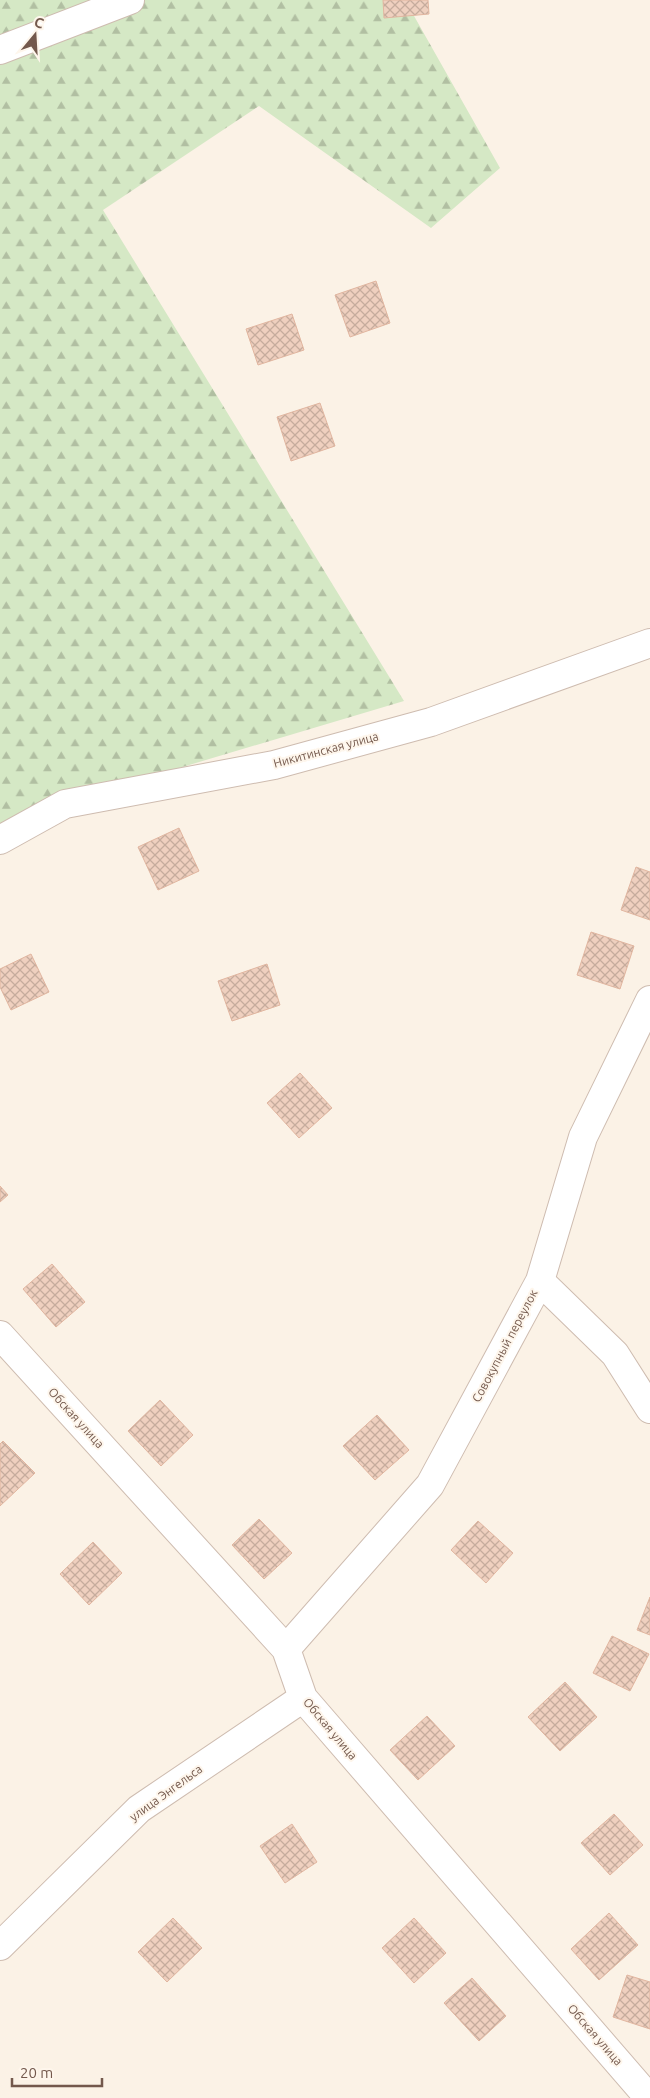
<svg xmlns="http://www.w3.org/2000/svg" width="650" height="2098" font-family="Ubuntu,sans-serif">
	<defs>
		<pattern id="forest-firs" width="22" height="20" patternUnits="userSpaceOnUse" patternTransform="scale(1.25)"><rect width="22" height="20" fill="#d5e8c5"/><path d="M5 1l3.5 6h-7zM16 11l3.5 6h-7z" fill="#b1bfa2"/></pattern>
		<pattern id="building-cross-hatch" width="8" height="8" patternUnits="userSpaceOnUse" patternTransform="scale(1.25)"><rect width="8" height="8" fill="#efd0bf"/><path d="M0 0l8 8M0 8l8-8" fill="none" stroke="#c6ac9d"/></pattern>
	</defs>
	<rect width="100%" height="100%" fill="#fbf2e6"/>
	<path fill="url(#forest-firs)" d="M0 0H405L500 168 431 228 259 106 103 210 404 701 28 813 0 829Z"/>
	<path fill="url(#building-cross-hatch)" stroke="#e1b6a0" d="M383 0H428L429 14 384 18Z
		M376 281 390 323 350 337 335 295Z
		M292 314 304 350 258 365 246 329Z
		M320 403 335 446 291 461 277 417Z
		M179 828 199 871 158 890 138 847Z
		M636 867 650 872V920L621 910Z
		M591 932 634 946 620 989 577 975Z
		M31 954 49 992 11 1010 0 987V969Z
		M267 964 280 1005 232 1021 218 981Z
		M300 1073 332 1108 299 1138 267 1103Z
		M0 1186 8 1195 0 1202Z
		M52 1264 85 1302 56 1327 23 1289Z
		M160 1400 193 1435 161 1466 128 1431Z
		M377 1415 409 1450 375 1480 343 1446Z
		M3 1441 35 1473 0 1506V1444Z
		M259 1519 292 1553 264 1579 232 1545Z
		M478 1521 513 1553 486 1583 451 1550Z
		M93 1542 122 1573 89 1605 60 1574Z
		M650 1597V1635L637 1630Z
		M612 1636 649 1654 630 1691 593 1673Z
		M565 1682 597 1717 560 1751 528 1717Z
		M427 1716 455 1746 418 1780 390 1750Z
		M614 1814 643 1845 610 1875 581 1843Z
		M292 1824 317 1862 285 1883 260 1846Z
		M609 1913 638 1945 599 1980 571 1949Z
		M173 1918 202 1948 167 1982 138 1952Z
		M414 1918 446 1953 414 1983 382 1948Z
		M627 1975 650 1982V2029L613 2017Z
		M472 1978 506 2016 479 2041 444 2003Z"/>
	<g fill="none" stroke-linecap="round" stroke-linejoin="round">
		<g stroke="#cebcb0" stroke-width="30">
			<path id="minor" d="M0 50 130 0
				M0 840 65 804 274 765 431 722 650 643
				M540 1281 615 1354 650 1409
				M0 1335 286 1649 303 1698 649 2098
				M286 1649 430 1485 540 1281 583 1137 650 1000
				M0 1946 139 1809 303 1698"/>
		</g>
		<use href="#minor" stroke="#fff" stroke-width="28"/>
	</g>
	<g text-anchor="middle" stroke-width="4" stroke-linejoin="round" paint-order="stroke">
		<g font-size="12" fill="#73584c" stroke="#fef6ec">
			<text transform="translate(326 750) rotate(-15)" y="4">Никитинская улица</text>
			<text transform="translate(505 1346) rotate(-62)" y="4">Совокупный переулок</text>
			<text transform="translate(76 1418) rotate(48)" y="4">Обская улица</text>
			<text transform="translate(330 1729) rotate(50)" y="4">Обская улица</text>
			<text transform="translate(166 1793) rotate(-36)" y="4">улица Энгельса</text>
			<text transform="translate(595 2035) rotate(49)" y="4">Обская улица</text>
		</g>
	</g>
	<g transform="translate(35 35) rotate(18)" stroke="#fef6ec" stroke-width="4" paint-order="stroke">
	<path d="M0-4L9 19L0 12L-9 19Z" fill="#73584c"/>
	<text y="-8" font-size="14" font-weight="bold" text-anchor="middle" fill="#73584c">С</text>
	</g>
	<path d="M12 2078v8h90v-8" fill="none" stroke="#73584c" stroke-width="2.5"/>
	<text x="20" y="2078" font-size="15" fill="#73584c" stroke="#fef6ec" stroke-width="4" paint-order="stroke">20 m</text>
</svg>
